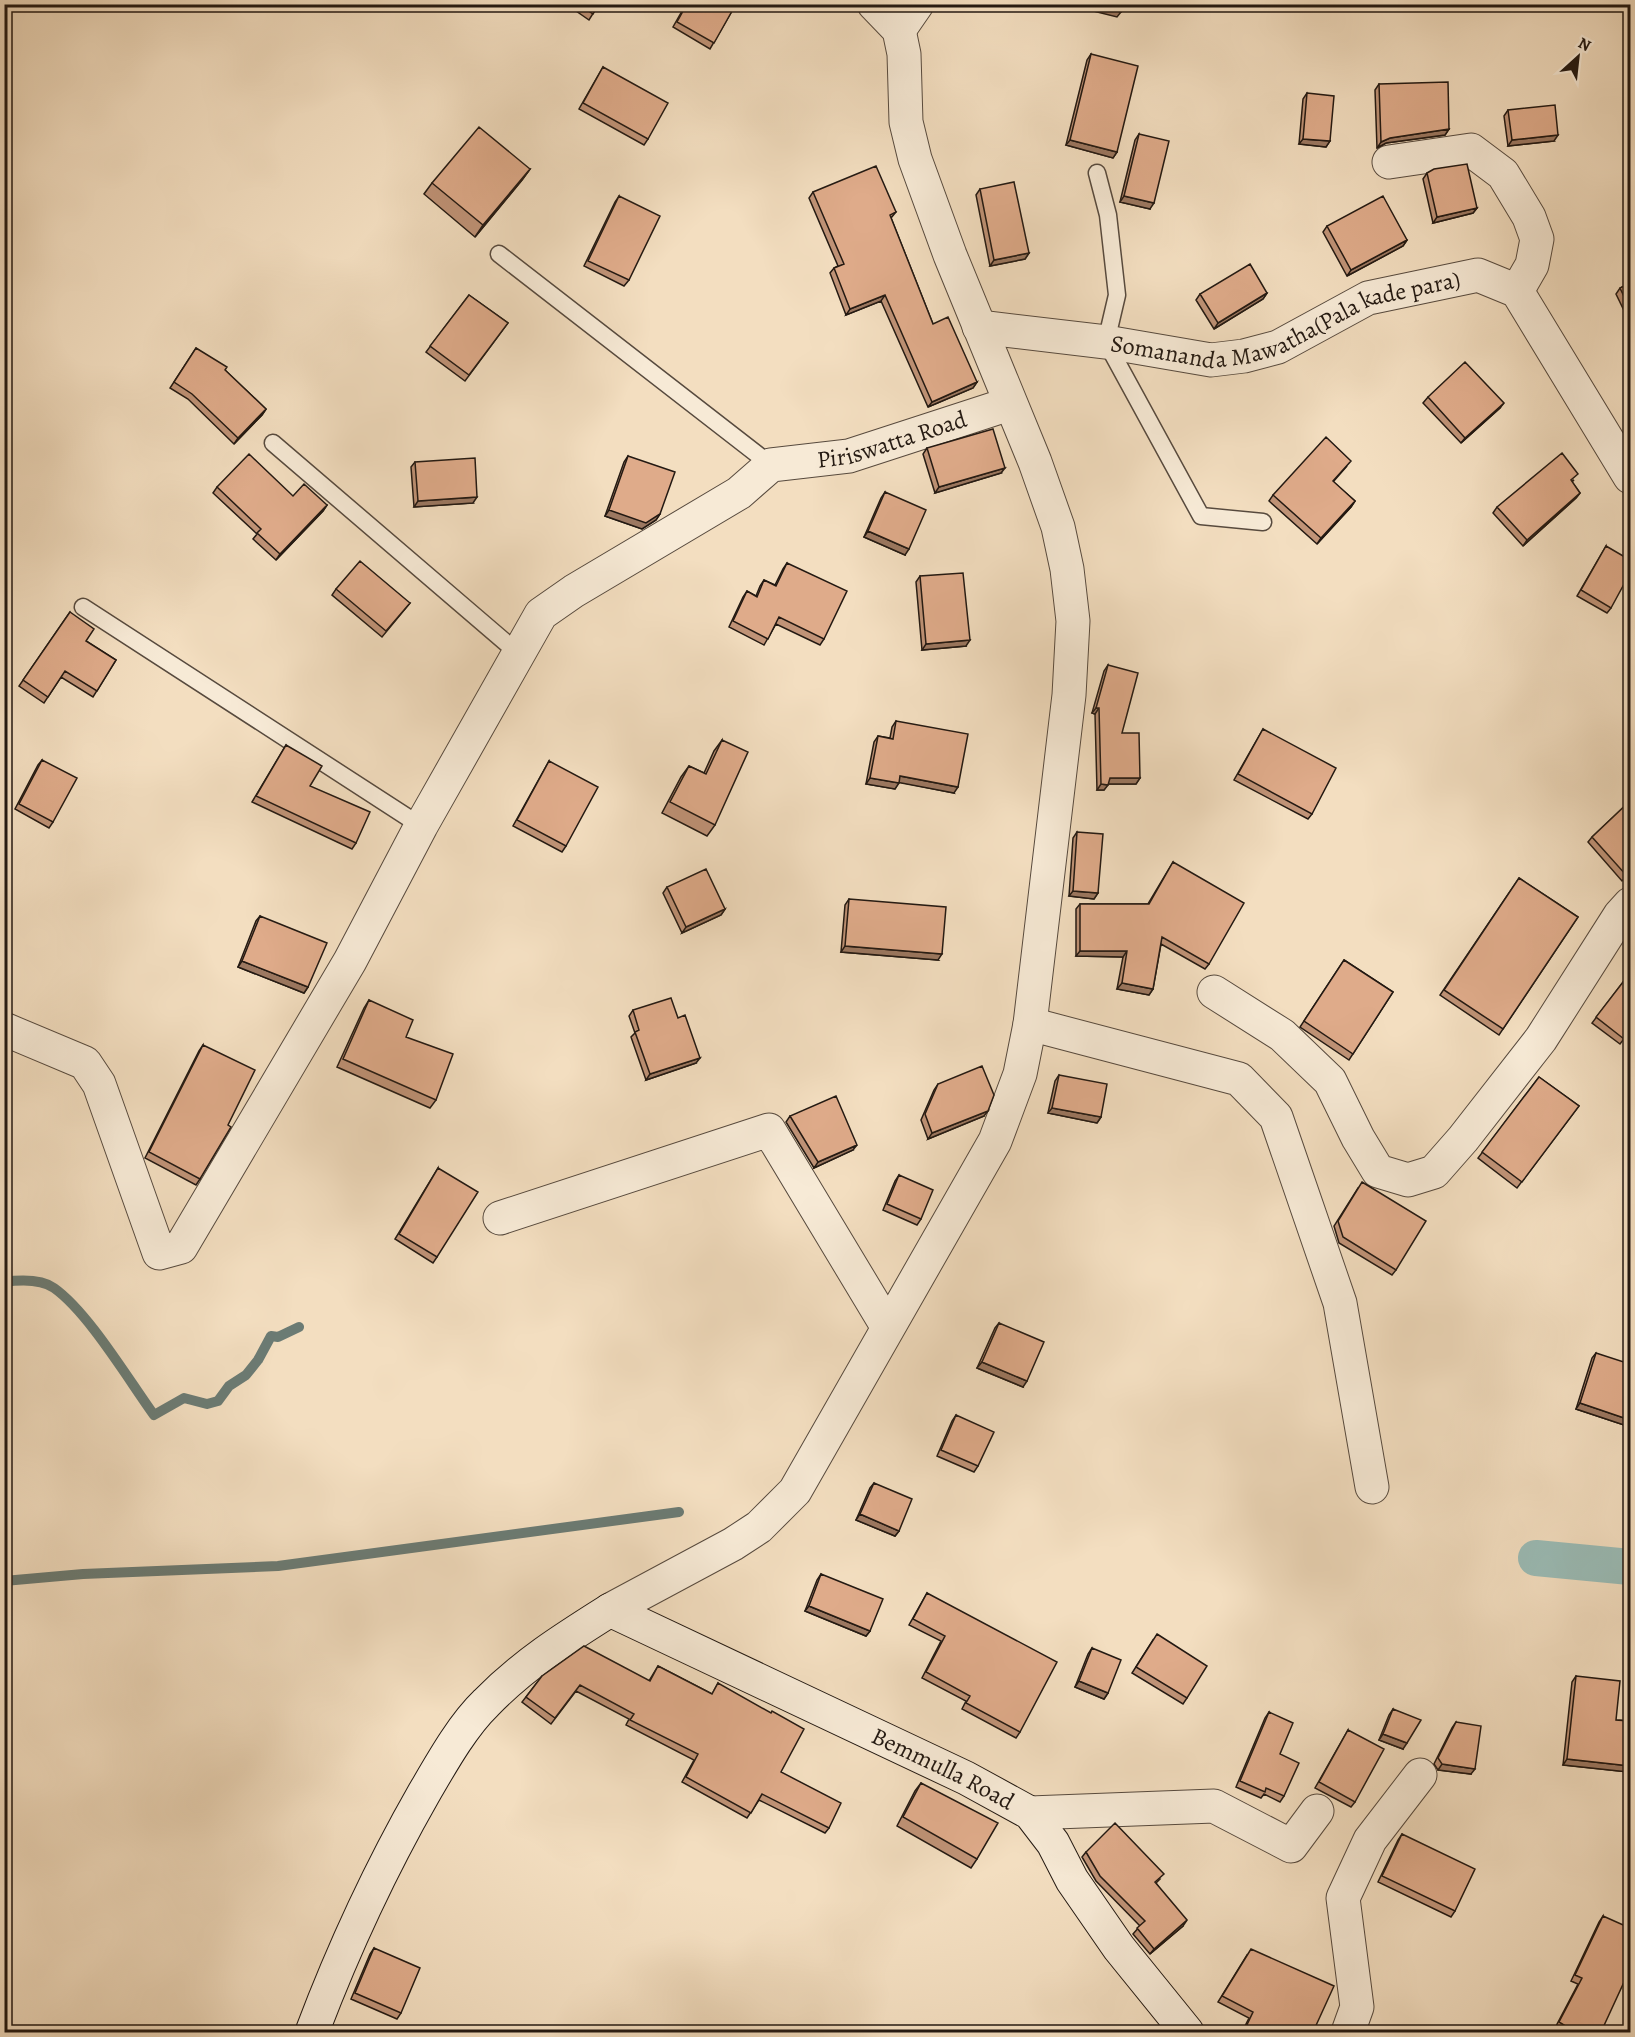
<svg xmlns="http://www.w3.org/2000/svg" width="1635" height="2037" font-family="Alegreya,serif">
	<rect width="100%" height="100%" fill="#f3dec0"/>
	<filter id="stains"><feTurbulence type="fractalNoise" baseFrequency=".00333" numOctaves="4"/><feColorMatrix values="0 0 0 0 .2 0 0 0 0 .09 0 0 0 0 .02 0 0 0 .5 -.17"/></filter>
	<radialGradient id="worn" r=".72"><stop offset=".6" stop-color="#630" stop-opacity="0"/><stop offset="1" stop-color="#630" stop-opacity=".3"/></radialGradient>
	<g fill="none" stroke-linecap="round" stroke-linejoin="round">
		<path stroke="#6b7b74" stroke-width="10" d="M4 1282C19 1280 41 1279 54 1288 88 1312 128 1379 154 1415L184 1398 207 1404 218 1401 229 1386 246 1375 258 1360 271 1336 278 1337 299 1327
			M4 1581 83 1574 278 1566 679 1512"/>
		<path stroke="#9bbcb6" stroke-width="36" d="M1536 1558 1630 1567"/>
		<g stroke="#574a3e" stroke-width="19">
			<path id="lane" d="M1097 173 1108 215 1117 295 1106 342 1201 516 1263 522
				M499 254 771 465
				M273 443 518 653
				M83 607 421 826"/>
		</g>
		<g stroke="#574a3e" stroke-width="35">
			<g id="street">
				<path d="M899 30 917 4"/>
				<path d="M1389 162 1471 150 1503 174 1529 217 1537 239 1532 265 1517 291"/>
				<path id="s1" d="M979 327 1106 342 1211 360 1244 356 1278 347 1368 298 1478 275 1517 291 1630 477"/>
				<path d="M1214 992 1282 1035 1330 1081 1358 1138 1378 1171 1408 1180 1434 1172 1463 1139 1541 1039 1620 915 1630 904"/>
				<path d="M1030 1024 1239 1079 1276 1117 1340 1303 1372 1487"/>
				<path id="s2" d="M4 1029 85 1063 99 1084 159 1253 181 1247 350 961 421 826 541 614 574 591 739 493 771 465 849 456 1009 404"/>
				<path d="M500 1218 769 1130 887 1326"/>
				<path d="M610 1610 733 1544 759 1527 795 1491 995 1141 1020 1074 1030 1024 1069 695 1073 621 1067 569 1058 527 1035 462 950 255 915 159 906 122 904 54 899 30 874 4"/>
				<path d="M1030 1813 1214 1806 1291 1846 1317 1811"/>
				<path d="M1348 2032 1357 2007 1343 1898 1370 1840 1420 1775"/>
			</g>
		</g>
		<g stroke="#231912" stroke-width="35">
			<g id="secondary">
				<path id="s3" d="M312 2032C343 1950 380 1870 424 1793 441 1764 462 1726 486 1703 524 1664 564 1639 610 1610L966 1778 1030 1813 1053 1843 1072 1880 1119 1948 1187 2032"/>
			</g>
		</g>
		<use href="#lane" stroke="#f7ead6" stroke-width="16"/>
		<use href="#street" stroke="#f7ead6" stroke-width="33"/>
		<use href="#secondary" stroke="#f7ead6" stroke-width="33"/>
	</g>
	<path fill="#c09377" stroke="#231912" stroke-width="1.5" d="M566 4H599L589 20Z
		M686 4H736L710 49 673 27Z
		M1091 54 1117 152 1113 158 1066 145 1087 60Z
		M603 67 648 139 644 145 579 109Z
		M1379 84 1449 129 1445 135 1386 143 1377 148 1375 90Z
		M1307 93 1330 141 1326 147 1299 144 1303 99Z
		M1508 110 1554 141 1508 146 1504 116Z
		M1139 134 1150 209 1120 202 1135 140Z
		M530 169 522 180 475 237 424 194 432 183Z
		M1427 173 1477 208 1473 213 1433 223 1423 179Z
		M980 189 1029 253 1025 259 990 266 976 195Z
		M813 192 896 212 891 218 933 324 977 382 973 388 928 407 881 301 846 315 830 273 834 268 838 266 809 198Z
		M619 196 629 280 624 286 584 266 615 202Z
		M1327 226 1407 240 1403 246 1347 276 1323 232Z
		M1630 283V323L1616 294 1620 288Z
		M1267 293 1263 299 1214 329 1196 300 1200 294Z
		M469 295 508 323 465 381 426 352Z
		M196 348 225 370 266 409 262 415 234 444 188 399 170 388Z
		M1428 397 1500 408 1461 443 1423 403Z
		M927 448 1001 473 935 493 923 454Z
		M628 456 660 514 656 520 642 529 605 516 624 462Z
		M415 462 473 503 414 507 411 467Z
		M1347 466 1333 482 1355 501 1351 507 1317 544 1269 501 1273 495Z
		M1574 480 1572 482 1580 493 1576 498 1523 546 1493 513 1497 507Z
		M217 487 327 505 323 511 276 560 253 539 257 534 213 493Z
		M885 492 905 555 864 537 881 498Z
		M1606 546 1611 608 1607 613 1577 596Z
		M787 563 824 639 820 645 776 624 764 645 729 627 743 597 747 591 756 596 760 586 764 580 775 585 783 569Z
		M920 576 966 646 922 650 916 582Z
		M336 589 410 603 382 637 332 595Z
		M70 612 86 641 116 660 93 697 61 677 44 703 19 686Z
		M1108 665 1122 733 1140 778 1136 784H1108L1104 790H1097L1095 714 1092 713 1104 671Z
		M896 721 954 793 899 782 895 789 866 784 874 742 878 736 890 738 892 727Z
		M1263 729 1312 814 1308 819 1234 780Z
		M722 740 715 825 707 836 662 813 681 777 689 766 704 773 714 751Z
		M286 745 310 786 356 843 352 849 252 802Z
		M42 760 53 822 49 828 15 809 38 765Z
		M549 761 566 846 562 852 513 826Z
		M1630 801V873L1622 881 1588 842 1592 837Z
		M1077 832 1098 893 1094 899 1069 896 1073 838Z
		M1173 862 1209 964 1205 969 1161 944 1153 989 1149 995 1117 989 1123 957 1076 956V909L1080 904H1148Z
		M1519 878 1578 917 1499 1035 1440 995Z
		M667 887 725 909 721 915 682 933 663 893Z
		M849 899 938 960 841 952 845 905Z
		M260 916 308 987 304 993 238 967 256 921Z
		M1344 960 1393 992 1349 1060 1300 1027Z
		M1630 973V1031L1620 1044 1592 1023Z
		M369 1000 406 1037 436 1100 430 1108 337 1067 364 1008Z
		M633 1010 696 1063 646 1080 631 1037 635 1033 629 1016Z
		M203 1045 200 1179 196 1185 145 1158 199 1051Z
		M1059 1075 1101 1117 1097 1123 1048 1113 1055 1081Z
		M1539 1077 1579 1106 1517 1188 1478 1158Z
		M938 1084 984 1116 928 1139 921 1120 934 1090Z
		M790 1116 853 1150 814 1168 786 1122Z
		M438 1168 437 1257 433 1263 395 1239Z
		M899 1175 921 1219 917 1225 883 1210 895 1181Z
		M1358 1188 1396 1270 1392 1275 1339 1243 1334 1226Z
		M999 1323 1023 1387 977 1368 995 1328Z
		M1596 1353 1630 1427 1576 1409 1592 1358Z
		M956 1415 978 1466 974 1472 937 1456 952 1421Z
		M874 1483 899 1531 895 1536 856 1520 870 1488Z
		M821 1574 870 1631 866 1636 805 1611 817 1580Z
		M927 1593 1020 1732 1016 1738 962 1709 966 1701 922 1678 941 1641 909 1625Z
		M1153 1640 1187 1698 1183 1704 1132 1673Z
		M1092 1648 1108 1693 1104 1699 1075 1687 1088 1654Z
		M658 1666 712 1694 718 1683 781 1772 829 1828 825 1833 759 1800 747 1818 682 1782 694 1760 626 1725 629 1719 576 1691 551 1724 522 1702 542 1676 649 1681Z
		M1576 1676 1616 1720 1630 1721V1769L1628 1772 1563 1765 1572 1682Z
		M1393 1709 1403 1749 1379 1740 1389 1715Z
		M1269 1712 1280 1754 1284 1796 1280 1802 1264 1794 1261 1798 1236 1787 1265 1718Z
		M1456 1722 1471 1774 1438 1770 1434 1764 1452 1728Z
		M1348 1730 1355 1802 1351 1807 1315 1788Z
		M921 1783 977 1859 971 1868 897 1826 915 1791Z
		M1402 1834 1455 1911 1451 1917 1378 1882 1398 1840Z
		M1086 1852 1160 1879 1156 1883 1183 1926 1150 1954 1133 1934 1140 1926 1096 1881 1082 1857Z
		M1603 1916 1601 2032H1559L1560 2031 1555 2028 1578 1984 1571 1981 1599 1922Z
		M374 1948 401 2013 397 2019 351 1999 370 1954Z
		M1247 1955 1313 2032H1242L1249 2018 1218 2002Z"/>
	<path fill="#9c7861" stroke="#231912" stroke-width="1.5" d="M1065 4H1093L1121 12 1117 17Z
		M1449 129 1445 135 1386 143 1377 148 1381 142 1390 138Z
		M1558 135 1554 141 1508 146 1512 140Z
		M1303 139 1330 141 1326 147 1299 144Z
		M1070 140 1117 152 1113 158 1066 145Z
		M530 169 522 180 475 237 483 225Z
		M1124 196 1154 203 1150 209 1120 202Z
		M1477 208 1473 213 1433 223 1437 217Z
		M1407 240 1403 246 1347 276 1351 270Z
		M1029 253 1025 259 990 266 994 260Z
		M1267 293 1263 299 1214 329 1218 323Z
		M885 295 881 301 846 315 850 309Z
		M977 382 973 388 928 407 932 402Z
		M1504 403 1500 408 1461 443 1465 438Z
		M266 409 262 415 234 444 238 438Z
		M1005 468 1001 473 935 493 939 487Z
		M1580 493 1576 498 1523 546 1527 540Z
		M477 497 473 503 414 507 418 501Z
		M1355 501 1351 507 1317 544 1321 538Z
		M327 505 323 511 276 560 280 554Z
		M609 510 660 514 656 520 642 529 605 516Z
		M868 531 909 549 905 555 864 537Z
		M970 640 966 646 922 650 926 644Z
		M1096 708H1099L1095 714 1092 713Z
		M900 776 958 787 954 793 896 782Z
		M870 778 899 783 895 789 866 784Z
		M1110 778H1140L1136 784H1106Z
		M1101 784 1108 785 1104 790H1097Z
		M1073 891 1098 893 1094 899 1069 896Z
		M725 909 721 915 682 933 686 927Z
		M845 946 942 954 938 960 841 952Z
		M1080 951H1127L1123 957 1076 956Z
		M242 961 308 987 304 993 238 967Z
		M1122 983 1153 989 1149 995 1117 989Z
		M700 1058 696 1063 646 1080 650 1074Z
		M1052 1108 1101 1117 1097 1123 1048 1113Z
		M988 1111 984 1116 928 1139 932 1133Z
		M857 1145 853 1150 814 1168 818 1162Z
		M982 1362 1027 1381 1023 1387 977 1368Z
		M1580 1403 1630 1420V1427L1576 1409Z
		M860 1514 899 1531 895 1536 856 1520Z
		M809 1606 870 1631 866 1636 805 1611Z
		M1079 1681 1108 1693 1104 1699 1075 1687Z
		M1383 1734 1407 1743 1403 1749 1379 1740Z
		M1567 1759 1630 1766V1769L1628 1772 1563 1765Z
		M1442 1764 1475 1769 1471 1774 1438 1770Z
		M1187 1920 1183 1926 1150 1954 1154 1949Z"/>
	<path fill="#dfab8a" stroke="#231912" stroke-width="1.5" d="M578 4H599L593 14Z
		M687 4H736L714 43 677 22Z
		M1093 4H1123L1121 12Z
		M1091 54 1138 66 1117 152 1070 140Z
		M603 67 668 103 648 139 583 103Z
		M1448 82 1449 129 1390 138 1381 142 1379 84Z
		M1307 93 1334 96 1330 141 1303 139Z
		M1555 105 1558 135 1512 140 1508 110Z
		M479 127 530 169 483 225 432 183Z
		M1139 134 1169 141 1154 203 1124 196Z
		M1467 164 1477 208 1437 217 1427 173 1434 169Z
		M876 166 896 212 890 215 933 324 948 317 977 382 932 402 885 295 850 309 834 268 844 264 813 192Z
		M1014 182 1029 253 994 260 980 189Z
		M619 196 660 216 629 280 588 261Z
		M1383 196 1407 240 1351 270 1327 226Z
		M1250 264 1267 293 1218 323 1200 294Z
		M1630 283V309L1620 288Z
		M469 295 508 323 469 375 430 346Z
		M196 348 227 367 225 370 266 409 238 438 192 394 174 382Z
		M1465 362 1504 403 1465 438 1428 397Z
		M993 429 1005 468 939 487 927 448Z
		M1326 437 1351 461 1333 481 1355 501 1321 538 1273 495Z
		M1562 453 1578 474 1571 480 1580 493 1527 540 1497 507Z
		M249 454 293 496 304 484 327 505 280 554 257 533 261 529 217 487Z
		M628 456 675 472 660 514 646 523 609 510Z
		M475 458 477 497 418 501 415 462Z
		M885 492 926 510 909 549 868 531Z
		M1606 546 1630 560V573L1611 608 1581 590Z
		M360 561 410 603 386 631 336 589Z
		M787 563 847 591 824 639 779 617 768 639 733 621 747 591 757 597 764 580 776 586Z
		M963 573 970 640 926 644 920 576Z
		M70 612 94 629 86 641 116 660 97 691 65 671 48 697 23 680Z
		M1108 665 1138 673 1122 733H1139L1140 778H1110L1108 785 1101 784 1099 708H1096Z
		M896 721 968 734 958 787 900 776 899 783 870 778 878 736 893 739Z
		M1263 729 1336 768 1312 814 1238 774Z
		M722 740 748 752 715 825 670 802 689 766 706 774Z
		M286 745 322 766 310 786 370 812 356 843 256 796Z
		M42 760 77 778 53 822 19 804Z
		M549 761 598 787 566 846 517 820Z
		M1630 801V871L1626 875 1592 837Z
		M1077 832 1103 834 1098 893 1073 891Z
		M1173 862 1244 903 1209 964 1162 937 1153 989 1122 983 1127 951H1080V904H1149Z
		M706 869 725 909 686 927 667 887Z
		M1519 878 1578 917 1503 1029 1444 990Z
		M849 899 946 907 942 954 845 946Z
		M260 916 327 943 308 987 242 961Z
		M1344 960 1393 992 1353 1054 1304 1021Z
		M1630 973V1030L1624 1039 1596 1017Z
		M671 998 678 1018 685 1015 700 1058 650 1074 635 1032 639 1030 633 1010Z
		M369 1000 413 1020 406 1037 453 1054 436 1100 343 1059Z
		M203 1045 255 1070 228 1125 231 1127 200 1179 149 1152Z
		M982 1066 994 1095 988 1111 932 1133 925 1114 938 1084Z
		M1059 1075 1107 1084 1101 1117 1052 1108Z
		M1539 1077 1579 1106 1522 1182 1482 1152Z
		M836 1096 857 1145 818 1162 790 1116Z
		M438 1168 478 1192 437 1257 399 1234Z
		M899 1175 933 1190 921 1219 887 1204Z
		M1362 1182 1426 1221 1396 1270 1343 1237 1338 1221Z
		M999 1323 1044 1342 1027 1381 982 1362Z
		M1596 1353 1630 1364V1420L1580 1403Z
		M956 1415 994 1432 978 1466 941 1450Z
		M874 1483 912 1499 899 1531 860 1514Z
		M821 1574 883 1599 870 1631 809 1606Z
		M927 1593 1057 1662 1020 1732 966 1703 970 1696 926 1672 945 1636 913 1619Z
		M1157 1634 1207 1666 1187 1698 1136 1667Z
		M584 1646 650 1681 658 1666 712 1694 718 1683 771 1713 772 1711 804 1729 781 1772 841 1803 829 1828 762 1794 751 1813 686 1777 698 1754 630 1720 634 1714 580 1685 555 1718 526 1697 542 1676Z
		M1092 1648 1121 1660 1108 1693 1079 1681Z
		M1576 1676 1620 1681 1616 1720 1630 1721V1766L1567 1759Z
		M1393 1709 1421 1720 1407 1743 1383 1734Z
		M1269 1712 1293 1723 1280 1754 1299 1763 1284 1796 1266 1788 1265 1792 1240 1781Z
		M1456 1722 1481 1726 1475 1769 1442 1764 1438 1758Z
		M1348 1730 1384 1749 1355 1802 1319 1782Z
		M921 1783 998 1823 977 1859 903 1817Z
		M1115 1823 1164 1874 1155 1882 1187 1920 1154 1949 1137 1928 1145 1921 1100 1876 1086 1852Z
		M1402 1834 1475 1869 1455 1911 1382 1876Z
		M1603 1916 1630 1928V1969L1601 2032H1560L1564 2025 1559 2022 1582 1978 1575 1975Z
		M374 1948 420 1968 401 2013 355 1993Z
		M1251 1949 1334 1986 1313 2032H1248L1244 2031 1253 2012 1222 1996Z
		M1142 2028 1154 2032H1136Z"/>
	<g text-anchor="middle" stroke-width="5" stroke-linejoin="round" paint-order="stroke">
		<g font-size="24" fill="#231912" stroke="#f7ead6">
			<text dy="8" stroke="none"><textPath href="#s1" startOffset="316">Somananda Mawatha(Pala kade para)</textPath></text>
			<text dy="8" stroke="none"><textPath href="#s2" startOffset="1442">Piriswatta Road</textPath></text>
			<text dy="8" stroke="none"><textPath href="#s3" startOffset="898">Bemmulla Road</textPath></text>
		</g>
	</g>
	<rect width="1635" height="2037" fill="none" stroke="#f3dec0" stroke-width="24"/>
	<rect x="6" y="6" width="1623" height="2025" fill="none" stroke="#231912" stroke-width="3"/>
	<rect x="12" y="12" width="1611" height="2013" fill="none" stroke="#231912" stroke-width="1.5"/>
	<g transform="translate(1578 57) rotate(27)" stroke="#f7ead6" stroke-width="4.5" paint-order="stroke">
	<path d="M0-4.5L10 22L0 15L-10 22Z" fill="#231912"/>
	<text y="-9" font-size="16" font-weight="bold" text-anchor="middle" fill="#231912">N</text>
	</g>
	<rect width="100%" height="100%" filter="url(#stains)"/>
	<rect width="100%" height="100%" fill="url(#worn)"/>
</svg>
